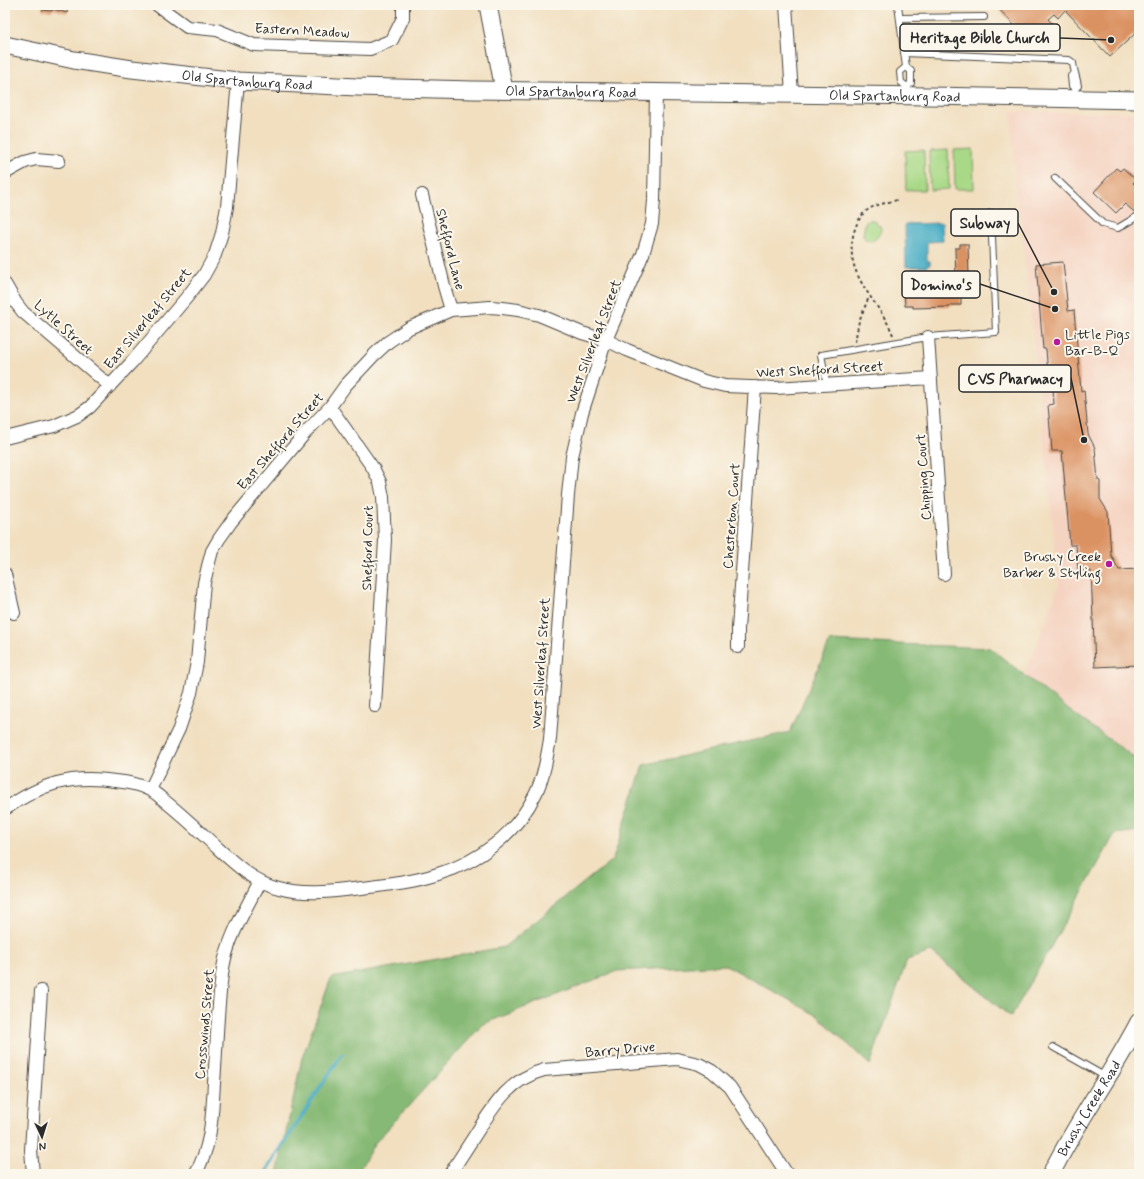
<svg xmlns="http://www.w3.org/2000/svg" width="1144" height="1179" font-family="Mynerve,sans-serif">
	<rect width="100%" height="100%" fill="#fbf7ec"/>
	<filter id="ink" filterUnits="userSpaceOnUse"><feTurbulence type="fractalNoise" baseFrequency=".025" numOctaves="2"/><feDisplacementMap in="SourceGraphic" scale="8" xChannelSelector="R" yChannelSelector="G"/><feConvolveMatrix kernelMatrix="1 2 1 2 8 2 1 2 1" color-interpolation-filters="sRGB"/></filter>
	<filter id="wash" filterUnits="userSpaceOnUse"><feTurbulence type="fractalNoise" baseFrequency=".012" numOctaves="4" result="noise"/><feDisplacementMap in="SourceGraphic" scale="16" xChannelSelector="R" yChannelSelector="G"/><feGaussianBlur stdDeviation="0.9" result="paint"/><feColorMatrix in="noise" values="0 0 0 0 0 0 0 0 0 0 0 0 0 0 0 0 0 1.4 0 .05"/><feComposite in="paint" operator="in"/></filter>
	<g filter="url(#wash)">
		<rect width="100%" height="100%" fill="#f1dfc0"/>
		<path fill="#f5d3c1" d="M1011 111 1139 113V815L1015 696 1046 622 1059 584 1021 222 1016 196Z"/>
		<path fill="#a9d987" stroke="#6a8259" d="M973 149 974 189H955L954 150Z
			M924 150 925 190H906L905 151Z
			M948 150 949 189 930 190 929 151Z
			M869 220H873L880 226 881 229C879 239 870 246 863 236L865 223Z"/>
		<path fill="#86b974" stroke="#587250" d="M830 641 990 648 1070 711 1139 761V831L1115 834 1011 1017 931 952 907 960 870 1065 818 1016 726 965 617 971 483 1024 374 1144 357 1174H277L302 1058 331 978 504 947 613 859 643 765 790 732Z"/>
		<path fill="#45acc4" stroke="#386c78" d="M942 223 943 241 927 242V261H930V265H927V267H906L905 224Z"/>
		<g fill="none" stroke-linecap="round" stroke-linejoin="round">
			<path stroke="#45acc4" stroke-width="3.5" d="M264 1174 342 1054"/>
		</g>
		<g id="blocks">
			<path fill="#db9262" d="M43 5H69L67 13 53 9 52 11 42 10Z
				M995 5H1130L1139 15V30L1110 57 1065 10 1058 18 1054 14 1048 19 1058 30 1038 50Z
				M1116 168 1120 171 1123 168 1136 180 1133 183 1139 189 1137 191 1139 193V216L1125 204 1116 213 1094 192Z
				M960 244H968L969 278 956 279 955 248H960Z
				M1063 262 1068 311 1074 310 1081 391 1084 390 1088 434 1095 448 1098 480 1100 481V499L1108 512 1111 555 1119 570 1139 569V665L1095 667 1091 571H1078L1076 545H1070L1062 451H1052L1048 405 1054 404 1053 388H1049L1046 349H1043L1036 264Z
				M919 277H929V286H949V288H961V305H950V307L913 308V306H905L904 288 919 286Z"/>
		</g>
	</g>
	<g filter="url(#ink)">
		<use href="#blocks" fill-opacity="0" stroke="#494641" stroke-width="1"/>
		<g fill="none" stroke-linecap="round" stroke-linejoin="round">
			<g stroke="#494641" stroke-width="8">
				<path id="lane" d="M898 5 906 67 911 71V83L907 87 901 82 900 72 906 67
					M900 18 984 17
					M904 53 1069 60 1073 63C1074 72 1077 78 1078 86L1075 89 1072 86 1071 76 1075 74
					M1055 178 1103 224 1118 228 1138 216
					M827 385 821 355 928 337 996 332 991 213
					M1053 1047 1106 1077"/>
			</g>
			<g stroke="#494641" stroke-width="14">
				<path id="street" d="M157 5 187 27 217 30 254 45 370 49 392 40 403 18V5
					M786 5 792 94
					M5 173 25 162 36 159 59 161
					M422 195 444 286 451 310
					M5 284 16 303 23 312 110 386
					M928 337 944 574
					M330 407 373 468 380 482 383 497 385 540 375 706
					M5 438 54 426 79 415 90 407 132 362 187 297 204 275 215 255 222 233 227 207 238 81
					M5 574 14 613
					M738 647V629L755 387
					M150 790 179 729 191 693 197 662 204 583 208 566 212 551 219 539 231 522 306 432 330 407 345 386 374 355 388 342 409 328 451 310 490 307 503 308 518 310 539 315 582 333 606 340 627 350 684 373 704 381 725 386 776 388 931 378
					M5 809C41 784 70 774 115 781 127 782 139 784 150 790 156 793 161 798 166 802 182 815 196 828 211 842 232 861 251 881 279 888 307 896 335 891 362 888 387 885 414 882 438 874 479 862 517 833 536 793 544 776 547 757 550 739L568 495 572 457 582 413 606 340 643 254 652 224 654 200 656 93
					M33 1174 31 1150 41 991
					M195 1174C212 1147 212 1114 214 1083 217 1045 217 1006 223 968 228 937 246 909 260 881
					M450 1174C459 1160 468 1146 477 1132 495 1104 510 1079 544 1070L677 1059 699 1064 712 1071 730 1087 787 1174"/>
			</g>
			<g stroke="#494641" stroke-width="19">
				<g id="secondary">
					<path d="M488 5 504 90"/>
					<path id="s1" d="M5 45 74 60 132 69 238 81 357 87 473 90 929 96 1139 100"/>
					<path id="s2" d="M1051 1174C1077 1121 1112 1074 1139 1022"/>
				</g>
			</g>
			<path stroke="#494641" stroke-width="2" stroke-dasharray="3 3" stroke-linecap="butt" d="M893 335C879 299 842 276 854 232 862 206 874 206 897 200
				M855 342 859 321 869 297"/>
			<use href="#lane" stroke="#fff" stroke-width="6"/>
			<use href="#street" stroke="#fff" stroke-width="12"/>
			<use href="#secondary" stroke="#fff" stroke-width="17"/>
		</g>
	</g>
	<g fill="#b5179e" stroke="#fbf7ec" stroke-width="1.5">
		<circle cx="1057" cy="342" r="4"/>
		<circle cx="1109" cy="564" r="4"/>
	</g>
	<g text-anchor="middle" stroke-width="4" stroke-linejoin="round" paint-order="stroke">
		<g font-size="14" fill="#2b2b2b" stroke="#fbf7ec">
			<text transform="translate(302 30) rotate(3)" y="5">Eastern Meadow</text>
			<text dy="5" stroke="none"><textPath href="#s1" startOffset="245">Old Spartanburg Road</textPath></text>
			<text dy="5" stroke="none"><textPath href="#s1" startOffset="569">Old Spartanburg Road</textPath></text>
			<text dy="5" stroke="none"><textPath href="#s1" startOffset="893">Old Spartanburg Road</textPath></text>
			<text transform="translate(451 249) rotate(76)" y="5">Shefford Lane</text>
			<text transform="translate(147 318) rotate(-50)" y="5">East Silverleaf Street</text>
			<text transform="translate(64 327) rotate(42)" y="5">Lytle Street</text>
			<text transform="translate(593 341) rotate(-69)" y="5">West Silverleaf Street</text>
			<text transform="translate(820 369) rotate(-3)" y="5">West Shefford Street</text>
			<text transform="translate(280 441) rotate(-49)" y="5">East Shefford Street</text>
			<text transform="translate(923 477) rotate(-94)" y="5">Chipping Court</text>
			<text transform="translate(731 516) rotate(-86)" y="5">Chesterton Court</text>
			<text transform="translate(367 548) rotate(-89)" y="5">Shefford Court</text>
			<text transform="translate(540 663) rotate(-86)" y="5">West Silverleaf Street</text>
			<text transform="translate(204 1024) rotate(-85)" y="5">Crosswinds Street</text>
			<text transform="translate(620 1049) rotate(-5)" y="5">Barry Drive</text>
			<text dy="5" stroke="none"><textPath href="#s2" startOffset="76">Brushy Creek Road</textPath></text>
		</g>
		<g font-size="14" fill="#2b2b2b" stroke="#fbf7ec" text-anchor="start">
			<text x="1065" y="339">Little Pigs<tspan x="1065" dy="16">Bar-B-Q</tspan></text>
			<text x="1101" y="561" text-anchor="end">Brushy Creek<tspan x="1101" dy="16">Barber &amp; Styling</tspan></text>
		</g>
	</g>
	<path fill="none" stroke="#2b2b2b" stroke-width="1.5" d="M1111 40L1060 38M1054 292L1018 223M1055 309L980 284M1084 440L1071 378"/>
	<g fill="#2b2b2b" stroke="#fbf7ec" stroke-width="1.5">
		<circle cx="1111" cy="40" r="4"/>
		<circle cx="1054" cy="292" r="4"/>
		<circle cx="1055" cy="309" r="4"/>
		<circle cx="1084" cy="440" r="4"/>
	</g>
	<g fill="#fbf7ec" stroke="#2b2b2b" stroke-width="1.5">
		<rect x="900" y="24" width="160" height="27" rx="4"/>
		<rect x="951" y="209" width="67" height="27" rx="4"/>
		<rect x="902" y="271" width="78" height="27" rx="4"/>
		<rect x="959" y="365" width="112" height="27" rx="4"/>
	</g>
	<g font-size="15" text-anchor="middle" font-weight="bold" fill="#2b2b2b">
		<text x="980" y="43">Heritage Bible Church</text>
		<text x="985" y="228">Subway</text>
		<text x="941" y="290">Domino's</text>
		<text x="1015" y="384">CVS Pharmacy</text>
	</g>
	<rect width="1144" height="1179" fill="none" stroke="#fbf7ec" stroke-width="20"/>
	<g transform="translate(42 1137) rotate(176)" stroke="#fbf7ec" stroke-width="3" paint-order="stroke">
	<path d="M0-3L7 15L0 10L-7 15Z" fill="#2b2b2b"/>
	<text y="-6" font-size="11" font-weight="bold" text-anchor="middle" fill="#2b2b2b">N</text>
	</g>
</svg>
